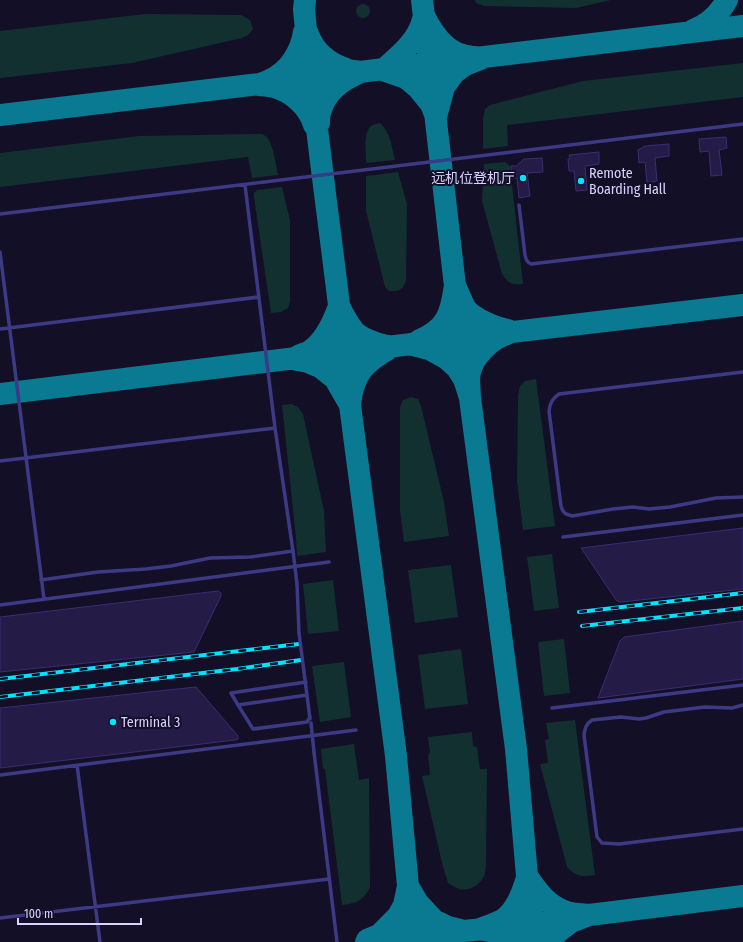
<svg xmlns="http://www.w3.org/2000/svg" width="743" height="942" font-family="'Fira Sans Condensed','Noto Sans SC',sans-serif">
	<rect width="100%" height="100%" fill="#130f26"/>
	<path fill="#12302f" d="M475 0H611L576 8 484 6 476 3Z
		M356 11a7 7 0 1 1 14 0a7 7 0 1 1-14 0Z
		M145 14 241 15 250 20 253 29 248 35 242 38 132 63 0 78V31Z
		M743 63V97L507 125 508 146 483 149V119L485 109 490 105 583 81Z
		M380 123C390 131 392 148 395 160L366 163C366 153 363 132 371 126 373 124 377 124 380 123Z
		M254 134C257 134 261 133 264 135 273 140 276 165 278 175L252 178 248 157 0 187V153L139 136Z
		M505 162 510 166 523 284C512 285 509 284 502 274L482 201 484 164Z
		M398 172 407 204 406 281C402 291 399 291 389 291L385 287 366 211V176Z
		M282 187 290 220V301L288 308 281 312 271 313 254 197V193L257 190Z
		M536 379 555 526 523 530 517 481 518 396 520 386 525 381Z
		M411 397 418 399 421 406 444 502 449 536 404 542 400 510V407L403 400Z
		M292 404 298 407 303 414 324 511 326 552 297 556 296 538 282 405Z
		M552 554 559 608 534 611 527 557Z
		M451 565 458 617 415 623 408 570Z
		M333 580 339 631 308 634 303 584Z
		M564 639 570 693 544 696 538 642Z
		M461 649 468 704 425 709 418 655Z
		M344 662 351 717 320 722 312 666Z
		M575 720 595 875C581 877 577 877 567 867L540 764 548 763 545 740 549 739 546 723Z
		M472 732 473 746 477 747 480 769H487L486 858C486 863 486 869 485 874 481 884 470 892 459 889 456 888 452 885 448 883L443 867 422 776 430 775 428 754 430 753 428 737Z
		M354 744 359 780 369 778 370 887C364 900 356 904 342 905L325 769H323L321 749Z"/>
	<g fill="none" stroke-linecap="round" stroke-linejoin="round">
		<path stroke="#0a7a92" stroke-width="22" d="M305 0 304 9C313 108 327 206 339 305 343 339 346 372 350 405L396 756 408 886 414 942
			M422 0 461 338 470 398 516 749 527 876 535 942
			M424 15C431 31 445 51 463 55 470 57 476 57 483 58L465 65 454 73 444 87 436 117 431 104 418 88 406 78 383 70C396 58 413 45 420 28 422 24 423 19 424 15Z
			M693 30C707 25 719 14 727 0
			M304 32C301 52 289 71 270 80 266 82 262 83 258 85 263 85 269 86 274 87 292 92 309 107 314 125
			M308 34C314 51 328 63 346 69 350 71 356 71 361 72 344 79 326 91 321 110 319 114 319 119 319 123
			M0 115 743 26
			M418 341C447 329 451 314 455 285 458 292 462 303 466 309 475 319 495 328 508 330
			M413 345 429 349 447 359 457 368 464 379 470 398C470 391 468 379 470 372 474 356 491 339 507 334
			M298 356C302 354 306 353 310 351 325 341 333 323 339 306 343 314 348 324 354 331 360 338 379 345 388 346
			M297 360 308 362 320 367 335 379 350 405C353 374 364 363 390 348
			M0 394 461 338 743 305
			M527 876C538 892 548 906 567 912 574 914 582 914 589 915L571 922 558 932 550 942
			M367 940 379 935 398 916 404 905 408 886 418 903 434 920 448 927 460 930
			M366 942 414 936 533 924 589 915 743 896
			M518 942 503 934 480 929C488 926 497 923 504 919 517 909 522 893 527 878"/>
	</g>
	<path fill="#241b47" stroke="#3b2d73" d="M726 137 727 148 719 150 722 175 711 176 709 151 700 152 699 139Z
		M669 144V156L655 158 657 181 647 183 645 162 639 163 638 150 645 146Z
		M599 152V164L585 166 587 190 576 191 574 171H569L568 159H570L569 155Z
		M542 158 543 172 527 173 530 196 519 198 517 178H512L511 166H516L524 159Z
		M743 528V589L621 602 617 601 614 597 581 548Z
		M218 591 221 593V596L194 652 0 672V617Z
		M743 621V679L598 698 620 641 624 637Z
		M196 687 238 736V739L235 740 0 768V708Z"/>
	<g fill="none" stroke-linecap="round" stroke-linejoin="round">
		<path stroke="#3d3a85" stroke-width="3.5" d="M519 205 525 255C526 260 527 262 531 264L743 239
			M0 214 743 124
			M0 252 44 599
			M0 329 259 297
			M743 372 559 394C552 399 550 403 549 411L561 506C563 513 565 514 572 516L613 509 633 507 649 509 670 507 716 498 743 497
			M0 461 275 428
			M563 537 743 515
			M41 580 98 572 146 569 171 566 210 558 250 557 293 551 275 428 245 185
			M297 584 299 633
			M0 605 329 562
			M304 672 310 719
			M307 695 238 705 253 729 307 722 310 717
			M238 705 231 693 306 682
			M743 705 732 708 705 707 664 712 646 718 639 719 621 717 592 720C586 724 585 728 584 735L597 837 602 843 619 844 743 829
			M552 708 743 685
			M314 752 337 942
			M77 765 100 942
			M0 775 356 730
			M0 918 329 879"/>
		<g stroke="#00e5ff" stroke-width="4">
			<path id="rail" d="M579 612 743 593
				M582 626 743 608
				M0 679 299 644
				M0 697 237 669 301 660"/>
		</g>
		<use href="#rail" stroke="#130f26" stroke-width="2.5" stroke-dasharray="8" stroke-linecap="butt"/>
		<path stroke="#3d3a85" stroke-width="3.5" d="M293 551 297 584
			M299 633 304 672
			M311 723 314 752"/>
	</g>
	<g fill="#00e5ff" stroke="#130f26" stroke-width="1.5">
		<circle cx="523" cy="178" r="4"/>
		<circle cx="581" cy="181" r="4"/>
		<circle cx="113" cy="722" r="4"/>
	</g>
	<g text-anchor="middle" stroke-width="4" stroke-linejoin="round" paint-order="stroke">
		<g font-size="14" fill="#d9d4ff" stroke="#130f26" text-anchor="start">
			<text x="589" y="178">Remote<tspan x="589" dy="16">Boarding Hall</tspan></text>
			<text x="515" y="183" text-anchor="end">远机位登机厅</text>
			<text x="121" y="727">Terminal 3</text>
		</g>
	</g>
	<path d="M18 918v6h123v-6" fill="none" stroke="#d9d4ff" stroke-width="2"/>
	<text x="24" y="918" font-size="12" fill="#d9d4ff" stroke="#130f26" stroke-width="3" paint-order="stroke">100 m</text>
</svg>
